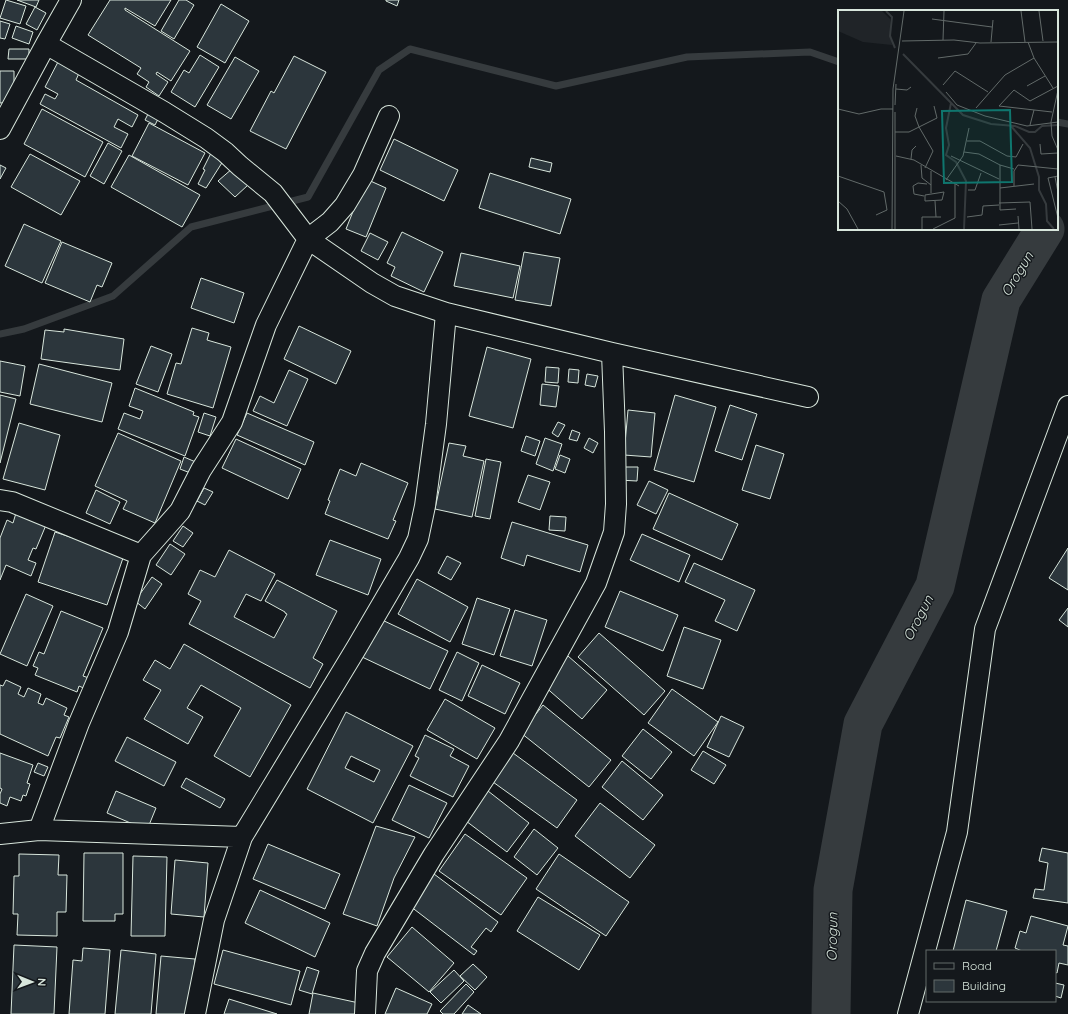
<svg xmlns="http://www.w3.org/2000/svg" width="1068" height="1014" font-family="Quicksand,sans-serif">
	<rect width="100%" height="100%" fill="#14181c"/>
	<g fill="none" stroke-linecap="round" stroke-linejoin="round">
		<path stroke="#363b3e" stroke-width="7" d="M1057 122 1068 124
			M0 334 24 329 113 296 191 227 308 197 379 70 410 49 556 86 687 57 810 52 839 62"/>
		<path stroke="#363b3e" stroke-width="39" d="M831 1014 833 890 863 724 935 586 1001 300 1045 229"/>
	</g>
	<path fill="#2c363c" stroke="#d8e6dc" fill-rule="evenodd" d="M6 0 26 6 20 24 0 18Z
		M17 0H39L36 7Z
		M110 0H171L155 26 125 8V10L190 51 171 81 157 72 156 74 168 82 159 96 146 87 149 82 137 74 141 68 88 35Z
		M179 0H186L194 5 174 39 161 31Z
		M386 0H399L397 6 386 1Z
		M221 4 249 21 225 63 197 47Z
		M35 7 46 13 37 30 26 24Z
		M0 21 10 24 5 39 0 38Z
		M16 26 33 32 29 44 12 38Z
		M9 49H29V59H8Z
		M200 55 219 67 195 107 171 92 184 70 189 73Z
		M294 56 326 72 286 149 250 131 271 91 274 93Z
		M235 57 259 71 231 119 207 105Z
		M59 60 80 71 76 80 138 115 132 127 118 119 114 127 128 134 121 148 40 104 45 94 55 99 58 94 45 87Z
		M0 71H14V102L0 103Z
		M42 109 103 142 85 177 24 144Z
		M150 110 160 115 155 125 145 120Z
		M149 123 205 153 188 185 132 156Z
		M394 139 458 170 444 201 380 170Z
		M108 143 122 151 104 184 90 176Z
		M212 151 225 158 206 188 198 184 205 170 203 169Z
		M30 154 80 181 61 215 11 187Z
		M129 155 200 195 182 227 111 187Z
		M531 158 552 163 550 172 529 167Z
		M0 165 6 168 0 179Z
		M233 168 248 185 235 197 218 181Z
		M490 173 571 199 560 234 479 208Z
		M366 179 386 188 366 237 346 229Z
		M24 224 61 241 42 283 5 266Z
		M402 232 443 252 424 292 391 276 395 267 387 263Z
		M370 233 388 242 378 260 361 251Z
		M62 242 112 263 102 287 97 285 90 302 45 283Z
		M524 252 560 258 551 306 515 300Z
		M461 253 520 266 513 298 454 286Z
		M201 278 244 293 234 323 191 308Z
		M299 326 351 351 336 384 284 359Z
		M192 328 209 333 207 340 231 347 213 408 167 394 176 363 181 364Z
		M64 329 124 339 120 370 41 359 45 330 64 332Z
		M151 346 172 354 158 392 136 384Z
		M487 347 531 359 513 428 469 416Z
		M0 361 25 366 20 396 0 392Z
		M39 364 112 383 102 422 30 404Z
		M546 367 559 368 558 383 545 382Z
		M569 369 579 370 578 383 568 382Z
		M289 370 308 379 287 426 253 411 260 396 274 403Z
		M587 374 598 376 595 387 585 385Z
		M542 384 559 386 556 407 540 405Z
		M135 388 194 412 193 415 199 417 185 456 118 429 124 413 140 419 143 411 129 406Z
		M0 395 16 399 0 463Z
		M675 395 716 407 694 482 654 470Z
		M730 405 757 414 742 460 715 451Z
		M628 410 655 413 651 457 624 455Z
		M204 413 216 417 210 436 198 432Z
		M247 413 314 442 305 465 237 435Z
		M558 422 565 425 558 437 552 433Z
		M19 423 60 435 45 490 3 479Z
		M572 430 580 433 577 441 569 439Z
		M118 433 181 461 155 523 123 509 127 501 95 486Z
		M526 436 540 441 535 456 521 451Z
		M545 438 562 444 553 471 536 464Z
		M589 438 598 443 593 453 584 448Z
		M236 439 301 469 288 499 222 468Z
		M449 443 466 446 463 456 484 461 472 517 435 509Z
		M756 445 784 454 770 499 742 490Z
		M560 455 570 459 565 473 555 469Z
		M184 457 198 463 193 474 180 469Z
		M486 459 501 462 490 519 475 516Z
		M361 463 408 483 393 520 396 521 388 539 325 514 330 501 328 500 340 469 356 476Z
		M618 467H638L637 481 618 480Z
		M528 475 550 482 540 510 518 502Z
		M649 481 668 490 656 514 637 505Z
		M204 488 213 492 205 505 197 501Z
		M96 490 120 502 110 524 86 513Z
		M669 493 738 524 722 560 653 529Z
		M16 513 46 525 36 549 33 548 28 560 36 563 31 576 6 565 0 580V538L7 520 13 523Z
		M550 516 566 517 565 531 549 530Z
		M512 522 588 545 580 572 527 555 524 566 501 558Z
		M183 526 193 533 183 547 173 541Z
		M55 532 124 555 107 605 38 582Z
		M642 534 690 555 679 582 630 560Z
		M330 540 381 559 368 595 316 575Z
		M170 544 185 554 171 575 156 565Z
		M1068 548V590L1049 578Z
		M229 550 275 574 261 601 246 594 234 617 274 638 287 614 285 613V612L265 601 277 580 337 611 313 658 323 664 310 688 189 624 201 601 188 594 200 570 215 577Z
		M447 556 461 563 451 580 438 573Z
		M694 563 755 590 737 631 715 621 725 600 685 582Z
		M152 577 162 584 145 609 135 601Z
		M417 579 468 607 450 642 398 614Z
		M620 591 678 615 663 651 605 627Z
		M26 594 53 606 27 666 0 654Z
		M477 598 510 609 494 655 462 644Z
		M1068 608V627L1059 620Z
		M515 610 547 620 532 666 500 656Z
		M61 611 103 628 83 676 92 679 88 690 79 686 77 692 35 675 38 668 33 666 39 652 44 654Z
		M380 619 448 651 430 689 362 657Z
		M684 627 721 640 703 689 667 676Z
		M599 633 665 691 644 715 578 657Z
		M184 644 291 705 250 777 214 756 241 708 201 685 187 708 203 717 188 744 144 719 161 690 143 680 155 660 170 669Z
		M457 652 479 663 462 701 439 690Z
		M568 656 607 690 582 719 543 685Z
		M482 665 520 683 505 714 468 696Z
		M6 680 21 687 18 694 24 697 28 688 41 694 38 703 43 705 46 698 67 708 64 715 69 717 60 738 56 737 48 756 0 734V685L3 686Z
		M672 689 718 722 694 756 648 723Z
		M445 699 495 728 477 759 427 730Z
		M543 705 611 760 589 787 521 733Z
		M346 712 413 746 373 823 307 789ZM351 756 380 770 374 782 345 768Z
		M721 716 744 727 729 757 707 747Z
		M643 729 672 752 651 779 622 756Z
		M425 735 454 749 450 756 469 766 453 797 410 776 419 758 415 756Z
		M127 737 176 762 164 786 115 761Z
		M703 751 726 765 714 784 691 770Z
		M0 753 33 765 27 783 30 784 26 796 23 795 21 801 10 797 7 806 0 803V794L2 789 0 788Z
		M513 753 577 800 557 828 493 782Z
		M622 761 663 795 643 820 602 787Z
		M38 763 48 767 44 776 34 772Z
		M186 778 225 799 220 808 181 787Z
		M409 785 447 803 429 838 392 820Z
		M116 791 156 808 147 830 107 813Z
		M488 791 529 823 507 852 466 821Z
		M600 803 655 845 630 878 575 836Z
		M376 826 415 837 394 878 377 926 343 914Z
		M534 829 558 848 537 875 514 857Z
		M465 834 527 878 501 915 439 871Z
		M268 844 340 874 325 909 253 879Z
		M1042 848 1068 853V903L1033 898 1035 889 1044 890 1048 863 1039 861Z
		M84 853H123V914H115V921H83Z
		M19 854 59 855 58 875H67L66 912H57V936L17 935 18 914H13L14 876H19Z
		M559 854 629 902 606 936 536 889Z
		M133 856 167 857 165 936H131Z
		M175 860 208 863 204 917 171 914Z
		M430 871 498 922 491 932 486 928 471 947 477 951 474 955 406 903Z
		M260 890 330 923 315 957 245 923Z
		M538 897 600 935 579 970 517 931Z
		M966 900 1007 911 996 951H953Z
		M1031 916 1068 926 1063 945 1068 946V965L1059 963 1057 973 1055 972V951H1022L1015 948 1020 931 1026 933Z
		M412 927 454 963 429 992 387 957Z
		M14 945 57 947 54 1014H11Z
		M83 948 110 950 105 1014H69L73 960 82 961Z
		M121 950 156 954 151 1014H115Z
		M223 950 300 971 291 1005 214 984Z
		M161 956 195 959 190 1014H156Z
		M473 964 487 977 475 990 460 976Z
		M307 967 319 971 312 994 299 990Z
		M454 970 464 981 441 1003 430 992Z
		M1055 983 1064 985 1061 998 1055 996Z
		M466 984 474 992 454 1014H443L440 1011Z
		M396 988 432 1004 427 1014H385Z
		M313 993 359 1003 357 1014H309Z
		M229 999 277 1014H224Z
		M468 1005 481 1014H462Z"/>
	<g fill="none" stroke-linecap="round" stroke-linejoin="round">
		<g stroke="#d8e6dc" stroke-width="22">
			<path id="street" d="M46 44 164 112 206 138 225 152 240 166 273 193 308 239 372 283 395 296 446 313 612 353 808 397
				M0 129 46 44 71 0
				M0 500 12 502 141 555
				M39 830 79 723 118 632 141 555 180 511 201 470 232 422 266 325 308 239 330 222 345 205 363 175 389 116
				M0 834 39 830 242 837
				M195 1014 214 920 242 837 357 647 409 558 418 539 425 506 436 424 446 313
				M365 1014 367 971 375 953 434 854 509 741 596 583 614 532 616 504 615 432 612 353
				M908 1014 957 832 985 629 1068 406"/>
		</g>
		<use href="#street" stroke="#14181c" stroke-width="20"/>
	</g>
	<g text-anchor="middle" stroke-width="3" stroke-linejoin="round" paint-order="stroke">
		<g font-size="14" font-style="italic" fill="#d8e6dc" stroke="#14181c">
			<text transform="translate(1017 274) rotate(-59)" y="5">Orogun</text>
			<text transform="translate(918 618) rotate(-63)" y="5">Orogun</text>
			<text transform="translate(832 937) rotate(-89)" y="5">Orogun</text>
		</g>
	</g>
	<g transform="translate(838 10)">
		<rect width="220" height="220" fill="#14181c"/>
		<path d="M0 1H44L52 9 54 35 25 32 0 21Z" fill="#202428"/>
		<path fill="none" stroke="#363b3e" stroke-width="2" d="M48 1 54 7 52 26 57 38M65 44 125 105 153 114 177 116 191 122H197L204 116 220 115M113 93 108 118 111 135 108 145 118 152 128 171 126 219M173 116 192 138 201 167V180L208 194 209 211 216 219"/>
		<path fill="none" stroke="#626a69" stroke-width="1" d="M183 1 187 32M201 1 205 31M94 9 154 17M105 30 106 1M64 31 116 30 142 33 220 32M153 32 155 10M190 32 196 48 215 78M100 48 130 44 138 33M105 75 117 61 150 82M189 76 207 66M58 79 69 80 73 77M220 80 213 112 214 126 220 140M108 82 119 95 147 106 189 116 220 112M57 95 58 74M79 98 77 106 81 117 95 141 87 158M138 98 167 65 196 48M0 99 21 104 43 99H55M214 102 161 96 176 80 192 91 220 76M192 115 196 100M57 122H71L99 108 96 96M129 131H142L169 146 178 147 185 134M202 134 203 144 220 143M126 142 141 144 162 155 176 159M58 146 76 150 121 176M113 146 161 169M73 149 74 140 78 136M83 155 84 168 93 175M162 155V200L178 199M93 161V183M0 166 46 182 49 200 38 205M220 166 210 168 220 208M217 167 220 182M108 170 125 146 131 118M176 176V161L180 155 220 159M162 178 196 174M130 180H137L143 163M106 182 104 190 87 191V185ZM86 186 76 184 75 176 80 173 89 174M0 191 9 199 20 219M97 191 98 207M161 193 192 192 194 219M180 206 181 219M129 207 144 205 145 196 161 195M161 215 180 213M54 219 55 79 66 1M57 219V102M84 219V207H103M95 219 117 208V174"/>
		<path fill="#0f766e" fill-opacity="0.15" stroke="#0f766e" stroke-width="2" d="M172 100 174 172 106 173 104 101Z"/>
		<rect width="220" height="220" fill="none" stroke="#d8e6dc" stroke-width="2"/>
	</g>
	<rect x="926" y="950" width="130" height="52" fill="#14181c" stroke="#626a69"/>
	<rect x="934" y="963" width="20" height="6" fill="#14181c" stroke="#626a69"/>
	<text x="962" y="970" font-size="12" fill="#d8e6dc">Road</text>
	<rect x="934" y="980" width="20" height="12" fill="#2c363c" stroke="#626a69"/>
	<text x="962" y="990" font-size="12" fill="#d8e6dc">Building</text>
	<g transform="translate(32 982) rotate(91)" stroke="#14181c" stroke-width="3" paint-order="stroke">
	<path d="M0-3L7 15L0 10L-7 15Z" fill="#d8e6dc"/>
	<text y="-6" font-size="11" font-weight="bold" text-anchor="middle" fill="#d8e6dc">N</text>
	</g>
</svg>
